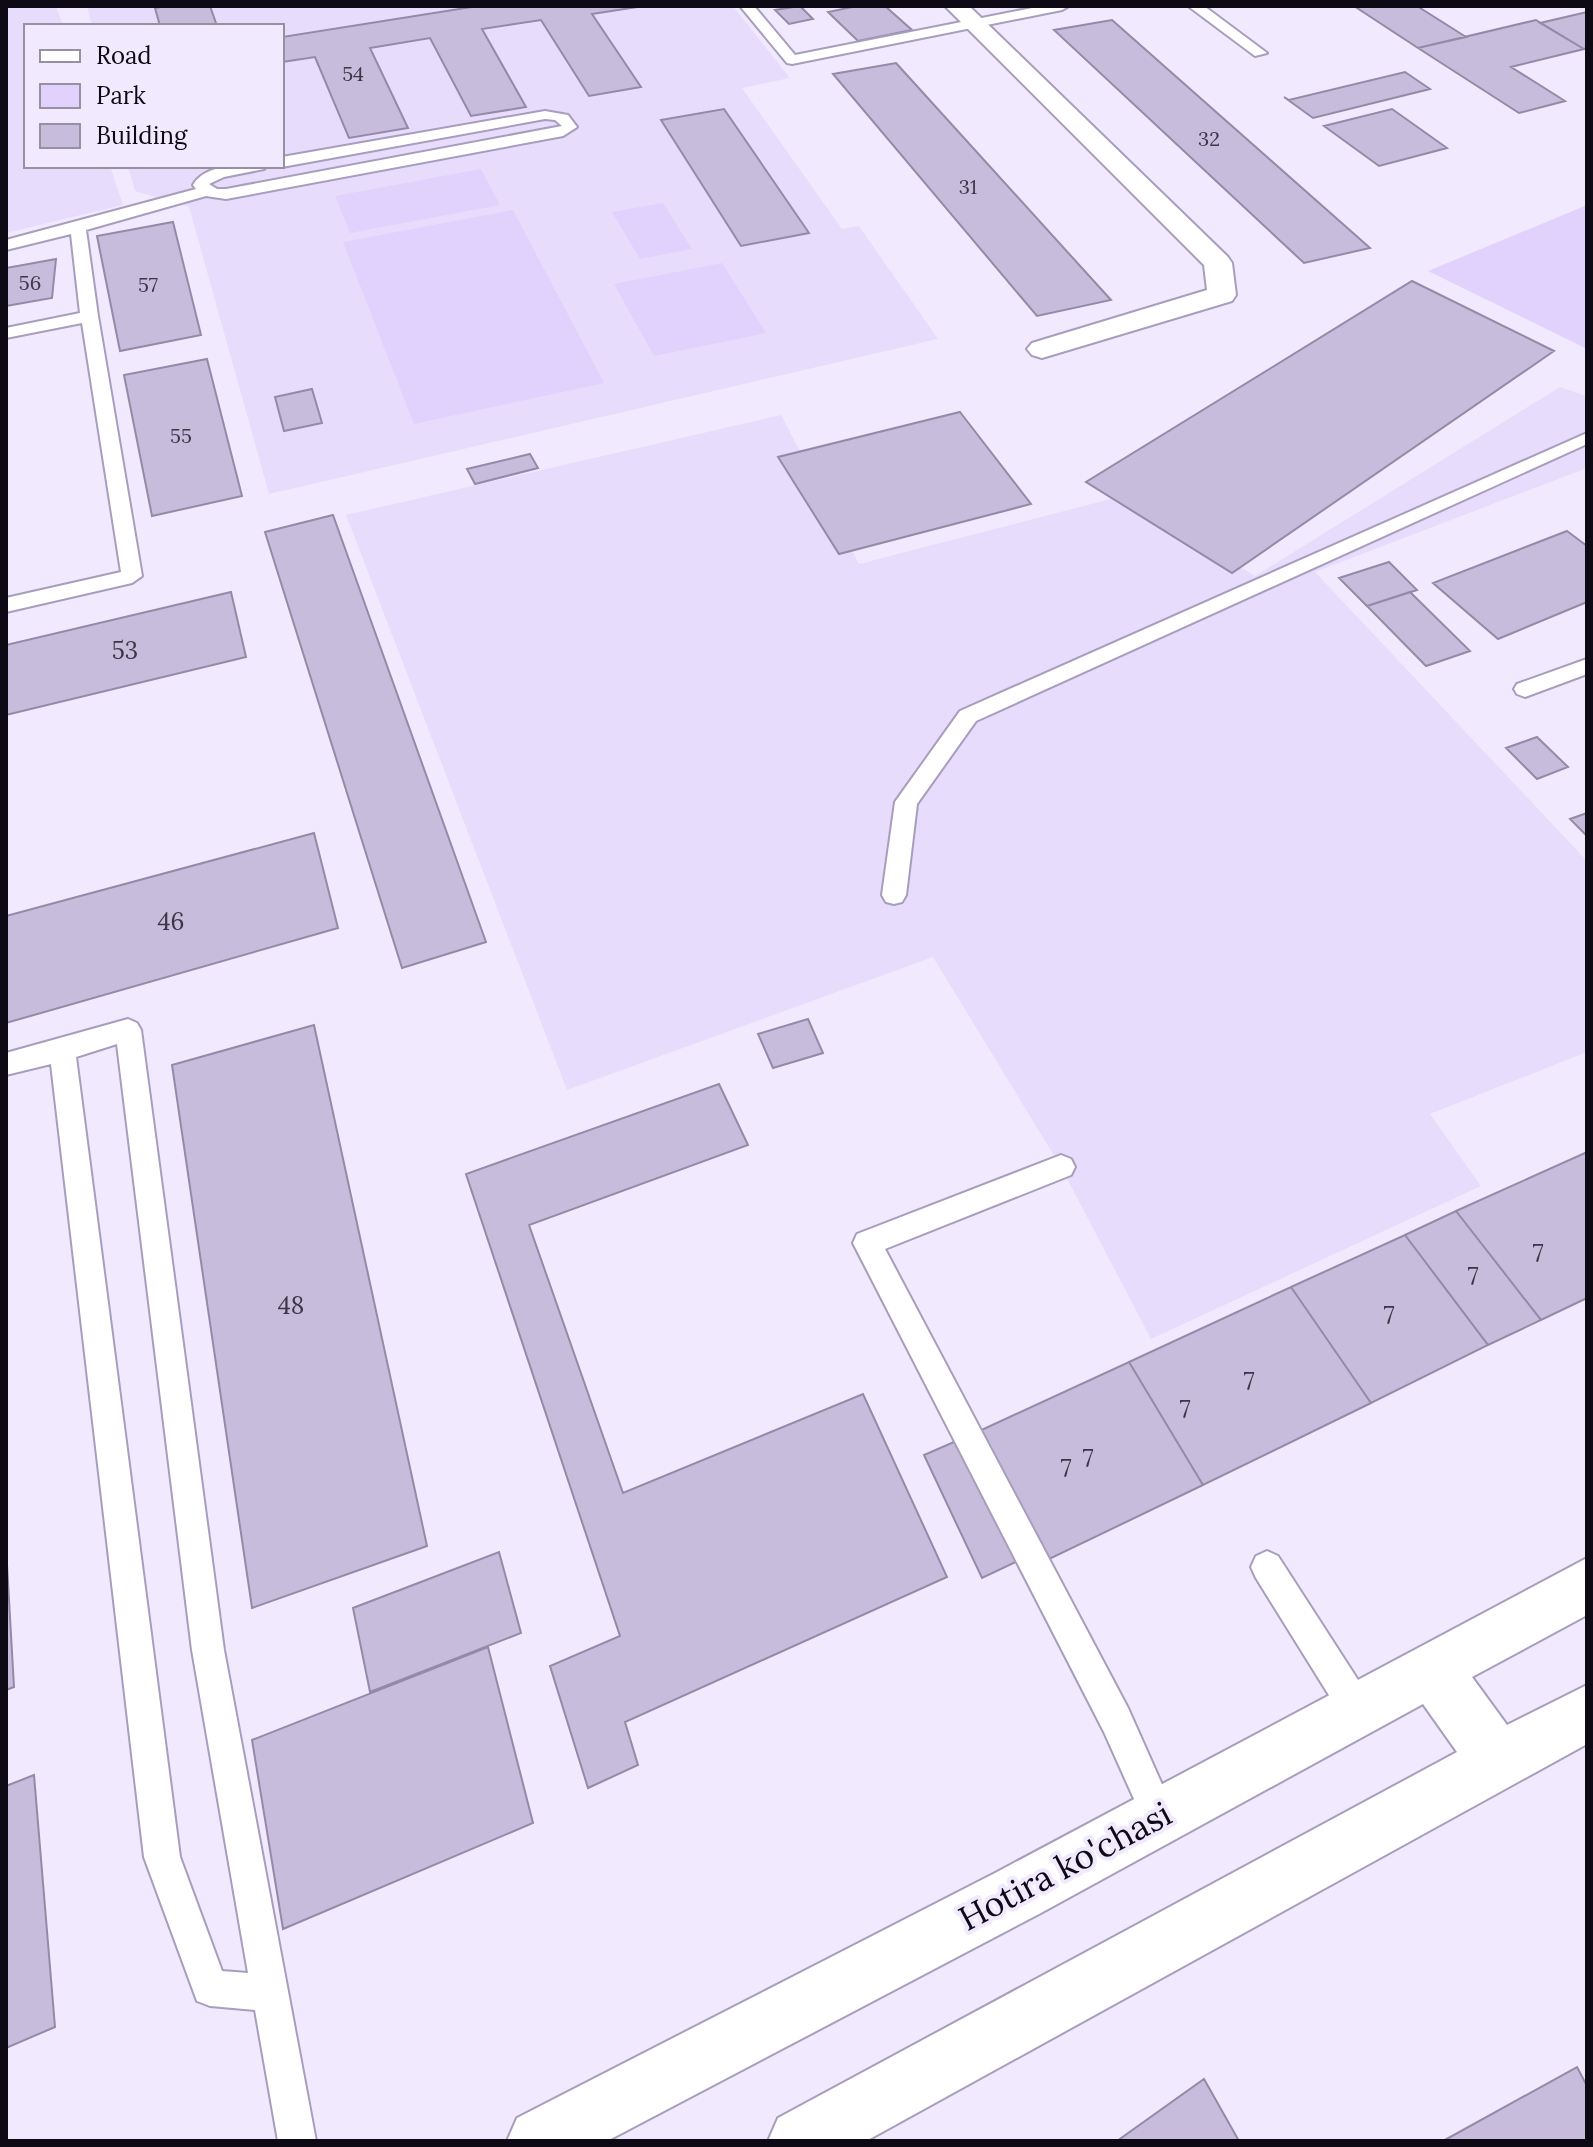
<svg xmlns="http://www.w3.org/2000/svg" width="1593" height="2147" font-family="Lora,serif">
	<rect width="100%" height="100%" fill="#f1eaff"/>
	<path fill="#e7dcfc" d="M6 6H56L63 26H26V166H110L123 205 6 233Z
		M87 6H733L790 78 742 88 842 229 859 226 938 339 269 494 189 207 135 191 128 166H282V26H92Z
		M1560 387 1587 396V468L1315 572 1587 861V1052L1430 1114 1481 1186 1151 1339 1061 1167 933 957 567 1090 346 515 781 415 859 564 1126 495 1255 576Z"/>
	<path fill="#e1d2fd" d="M481 169 500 205 350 233 335 196Z
		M663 203 692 249 640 259 612 212Z
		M1587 205V349L1428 271Z
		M513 210 604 383 414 424 343 242Z
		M722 263 766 333 654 356 614 284Z"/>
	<path fill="#c7bcdc" stroke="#948aa8" stroke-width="2" d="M167 6H210L217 26H160L155 8Z
		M478 6H644L592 14 641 87 589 96 541 20 482 29 526 107 471 116 430 38 370 48 408 128 349 138 315 57 282 62V37Z
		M800 6 813 19 789 24 775 10Z
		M857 6H885L912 30 858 41 828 12Z
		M1354 6H1417L1466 37 1418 48Z
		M1587 12V48L1584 49 1540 23Z
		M1112 20 1370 248 1304 263 1054 30Z
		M1536 20 1584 49 1511 67 1565 101 1519 113 1418 48Z
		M896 63 1111 300 1037 316 833 74Z
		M1405 72 1430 89 1313 118 1284 97 1289 100Z
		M724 109 809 233 741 246 661 120Z
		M1392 109 1447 148 1379 166 1324 126Z
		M173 222 201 335 120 351 97 236Z
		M56 259 52 298 6 306V268Z
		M1412 281 1554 351 1232 573 1086 482Z
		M207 359 242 496 152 516 124 375Z
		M312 389 322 423 284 431 275 397Z
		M960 412 1031 504 839 554 778 457Z
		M530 454 538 468 475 484 467 469Z
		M333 515 486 942 402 968 265 532Z
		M1567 531 1587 546V602L1498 639 1433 583Z
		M1389 562 1417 590 1367 606 1339 578Z
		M231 592 246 657 6 715V645Z
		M1410 592 1470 651 1426 666 1367 606Z
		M1537 737 1568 767 1537 779 1506 748Z
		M1587 813V836L1570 819Z
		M314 833 338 928 6 1023V916Z
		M808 1019 823 1053 773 1068 758 1034Z
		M314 1025 427 1546 252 1608 172 1065Z
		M719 1084 748 1145 529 1225 623 1493 863 1394 947 1577 625 1722 638 1765 588 1788 550 1666 620 1636 466 1174Z
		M1587 1152V1298L1541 1320 1456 1211Z
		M1456 1211 1541 1320 1488 1345 1405 1235Z
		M1405 1235 1488 1345 1371 1403 1291 1287Z
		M1291 1287 1371 1403 1203 1485 1129 1362Z
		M1129 1362 1203 1485 1043 1562 975 1433Z
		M963 1438 1024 1558 982 1578 924 1455Z
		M6 1547 14 1687 6 1690Z
		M499 1552 521 1633 370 1692 353 1608Z
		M488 1647 533 1823 283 1929 252 1740Z
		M34 1775 55 2027 6 2048V1786Z
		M1577 2067 1587 2086V2141H1443Z
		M1204 2079 1239 2141H1117Z"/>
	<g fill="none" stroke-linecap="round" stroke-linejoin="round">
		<g stroke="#a89dbc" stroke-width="4">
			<path id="lane" d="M740 6H754L795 55 1042 6H1069L1062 10 792 64 787 63Z
				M1188 6H1204L1267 53 1255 56Z
				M545 111 568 115 577 127 563 136 226 199 206 196 86 230 98 316 142 576 132 583 6 612V598L121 572 82 323 6 338V328L80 313 71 234 6 250V240L196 189 193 185C206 162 244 166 267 166L264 169 224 177 209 184 217 189H226L562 126 555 120 545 119 282 167 280 166 282 157Z
				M1587 433V444L976 721 917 804 906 895 902 902 894 904 886 902 882 895 895 802 960 711Z
				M1587 659V674L1525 697 1517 694 1514 689 1517 684Z
				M128 1019 137 1023 141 1030 224 1650 316 2141H278L255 2010 210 2006 197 2001 144 1857 51 1064 6 1075V1053ZM117 1044 192 1650 248 1973 222 1971 180 1857 76 1057Z
				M1061 1155 1071 1159 1075 1167 1071 1175 885 1249 1128 1708 1176 1816 1171 1828 1159 1833 1147 1828 1104 1732 853 1243 857 1234Z
				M1267 1551 1278 1556 1369 1697 1374 1709 1369 1721 1357 1726 1345 1721 1256 1578 1251 1567 1256 1556Z"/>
		</g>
		<g stroke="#a89dbc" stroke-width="4">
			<path id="street" d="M945 6H969L1228 257 1232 263 1236 295 1232 301 1042 358 1032 355 1027 349 1032 343 1207 290 1204 265Z"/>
		</g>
		<g stroke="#a89dbc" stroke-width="4">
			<path id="secondary" d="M1587 1558V1615L1472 1677 1507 1725 1587 1685V1744L866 2141H768L778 2118 1457 1752 1423 1704 1039 1914 607 2141H507L517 2118 997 1872Z"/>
		</g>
		<use href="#lane" fill="#fff" fill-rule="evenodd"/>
		<use href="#street" fill="#fff" fill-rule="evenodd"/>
		<use href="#secondary" fill="#fff" fill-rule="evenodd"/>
	</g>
	<g text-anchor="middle" stroke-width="8" stroke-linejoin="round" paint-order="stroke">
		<g font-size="20" fill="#3c3647">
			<text x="353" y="81">54</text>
			<text x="1209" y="146">32</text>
			<text x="968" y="194">31</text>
			<text x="30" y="290">56</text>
			<text x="148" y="292">57</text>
			<text x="181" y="443">55</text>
		</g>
		<g font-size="24" fill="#3c3647">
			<text x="125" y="659">53</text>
			<text x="171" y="930">46</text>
			<text x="1538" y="1262">7</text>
			<text x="1473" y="1285">7</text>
			<text x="291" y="1314">48</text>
			<text x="1389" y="1324">7</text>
			<text x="1249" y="1390">7</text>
			<text x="1185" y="1418">7</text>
			<text x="1088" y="1467">7</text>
			<text x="1066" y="1477">7</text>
		</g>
		<g font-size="34" fill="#0e0a15" stroke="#f1eaff">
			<text transform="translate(1065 1866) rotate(-28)" y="12">Hotira ko'chasi</text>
		</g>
	</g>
	<rect width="1593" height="2147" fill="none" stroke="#0e0a15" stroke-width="16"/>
	<rect x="24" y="24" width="260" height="144" fill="#f1eaff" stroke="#9690a1" stroke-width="2"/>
	<rect x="40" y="50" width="40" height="12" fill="#ffffff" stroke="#9690a1" stroke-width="2"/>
	<text x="96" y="64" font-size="24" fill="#0e0a15">Road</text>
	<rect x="40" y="84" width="40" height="24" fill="#e1d2fd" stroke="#9690a1" stroke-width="2"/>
	<text x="96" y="104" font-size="24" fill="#0e0a15">Park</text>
	<rect x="40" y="124" width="40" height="24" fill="#c7bcdc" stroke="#9690a1" stroke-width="2"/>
	<text x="96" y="144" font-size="24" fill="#0e0a15">Building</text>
</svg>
